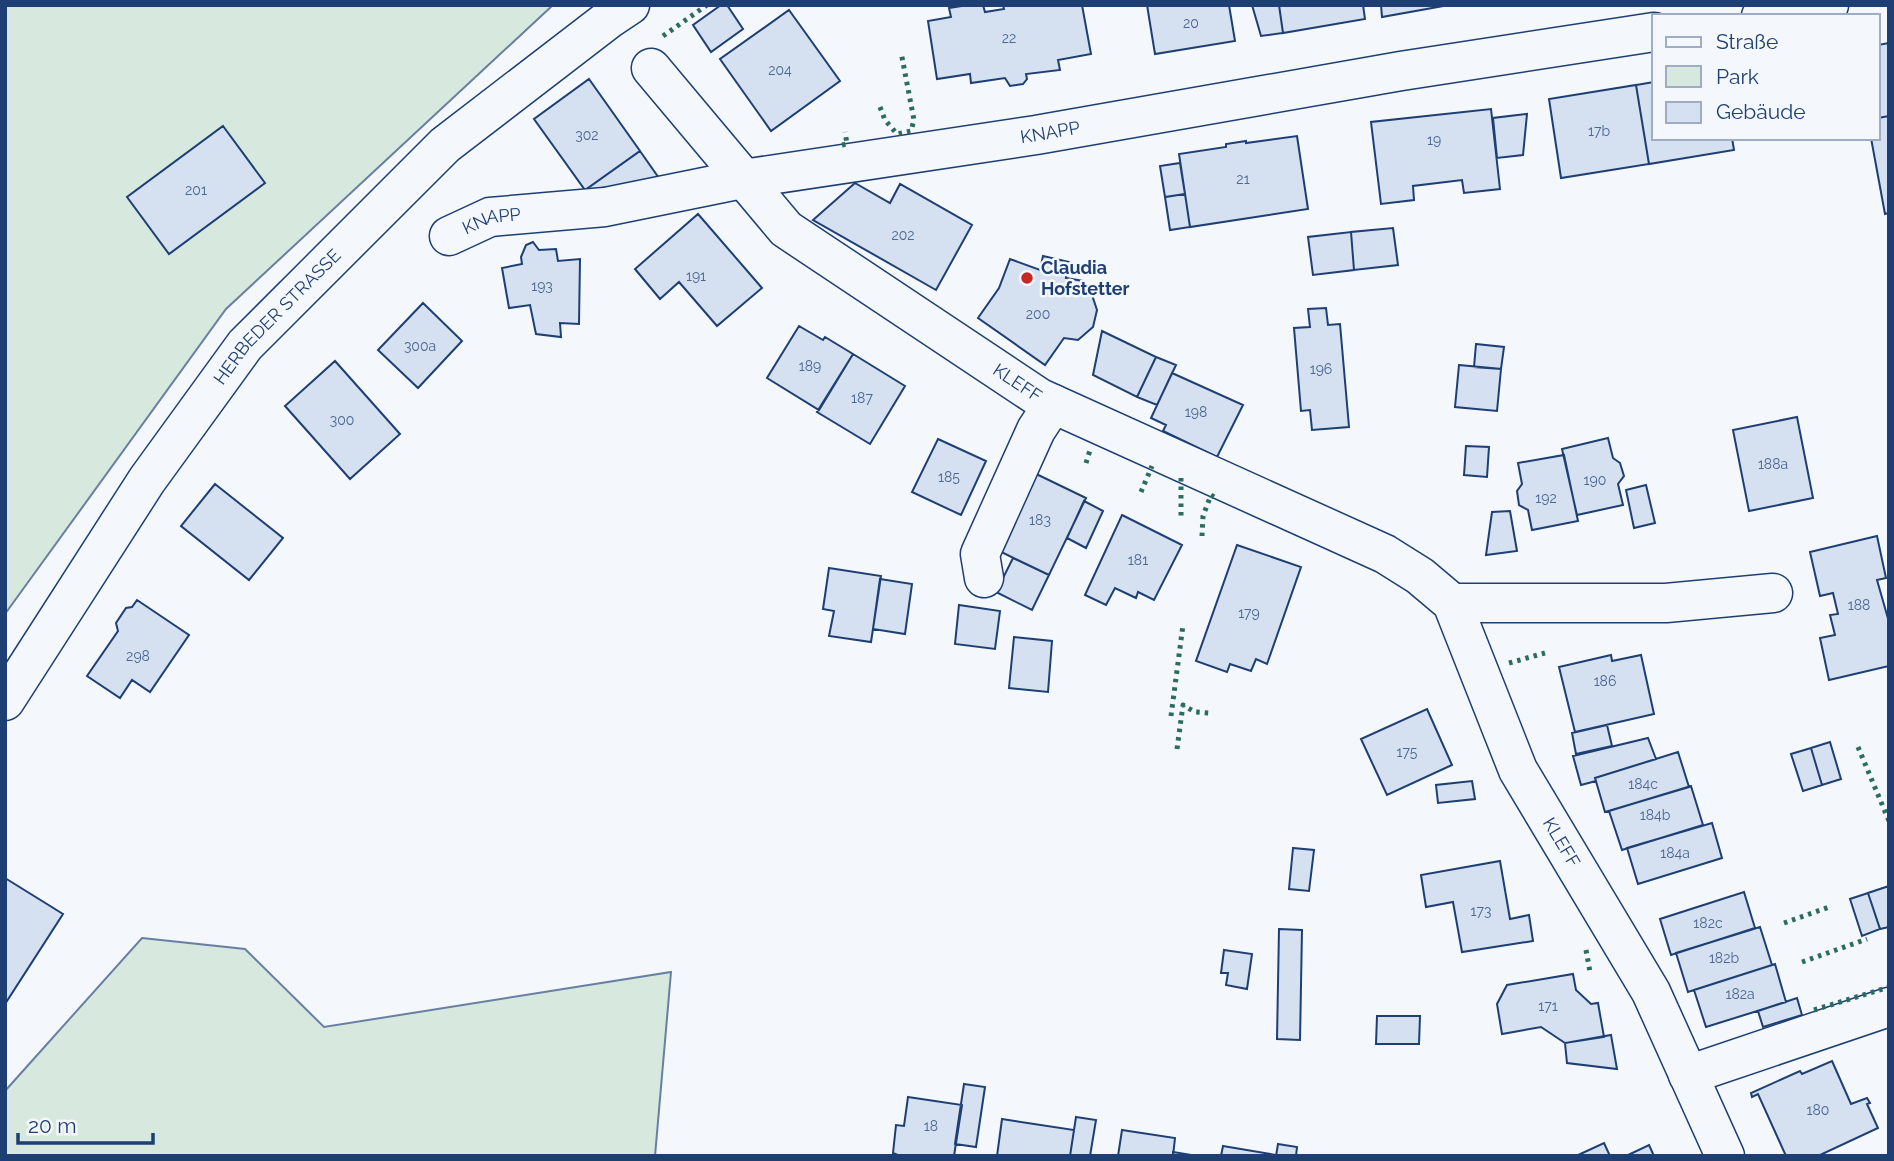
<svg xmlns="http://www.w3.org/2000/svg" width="1894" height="1161" font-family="Raleway,sans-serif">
	<rect width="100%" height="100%" fill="#f4f7fb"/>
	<path fill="#d7e8df" stroke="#687fa3" stroke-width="2" d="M5 5H553L226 309 5 614Z
		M142 938 245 949 324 1027 671 972 655 1156H5V1091Z"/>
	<path fill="#d5e0f0" stroke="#1d3f73" stroke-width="2" d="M721 5H727L743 29 711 52 693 25Z
		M968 5H983L985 12 1004 9 1003 5H1082L1091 54 1058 60 1060 70 1026 74 1027 79 1023 84 1010 86 1005 78 971 83 970 74 937 79 928 21 951 17 949 8Z
		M1147 5H1229L1235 41 1155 54Z
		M1252 5H1279L1283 33 1261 36Z
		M1279 5H1363L1365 19 1283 33Z
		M1381 5H1449L1382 17Z
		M789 10 840 81 771 131 720 59Z
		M1889 43V116L1878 118V45Z
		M589 79 640 151 585 190 534 119Z
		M1654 82V138H1732L1734 150 1649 164 1636 85Z
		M1636 85 1649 164 1561 178 1549 99Z
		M1491 109 1500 189 1464 193 1462 180 1413 186 1414 200 1381 204 1371 122Z
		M1527 114 1523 155 1497 158 1493 118Z
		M1889 116V213L1885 214 1871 138H1878V118Z
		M223 126 265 183 169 254 127 197Z
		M1297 136 1308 209 1190 227 1179 154 1226 147V144L1246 141V143Z
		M640 151 661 181 585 190Z
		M1180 163 1185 194 1165 197 1160 166Z
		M855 183 890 203 900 184 972 225 936 290 813 220Z
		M1185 194 1190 227 1170 230 1165 197Z
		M698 214 762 288 717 326 679 282 660 299 635 269Z
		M1393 228 1398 265 1354 270 1351 232Z
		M1351 232 1354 270 1313 275 1308 237Z
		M533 242 539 250 556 249 558 261 580 259 579 324 560 323 561 337 536 334 530 305 509 308 502 268 522 264 521 257 526 245Z
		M1043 256 1069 262 1066 278 1083 281 1092 295 1097 310 1093 327 1078 340 1064 338 1045 365 978 318 999 288 1010 259 1040 270Z
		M423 303 462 341 418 388 378 350Z
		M1326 308 1328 325 1340 324 1349 427 1312 430 1310 410 1301 411 1294 328 1310 327 1308 309Z
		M799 326 823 340 825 337 853 354 819 410 767 378Z
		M1102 331 1156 357 1137 397 1093 375Z
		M1476 344 1504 347 1501 369 1474 367Z
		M853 354 905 386 870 444 817 412Z
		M1156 357 1176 365 1157 405 1137 397Z
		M335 361 400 434 350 479 285 406Z
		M1459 365 1501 369 1497 411 1455 407Z
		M1172 373 1243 405 1217 457 1163 431 1166 425 1151 418Z
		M1797 417 1813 498 1749 511 1733 430Z
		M1608 438 1613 458 1620 463 1624 476 1618 484 1623 505 1577 515 1562 449Z
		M938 439 986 461 961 515 912 492Z
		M1466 446 1489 447 1487 477 1464 475Z
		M1564 455 1578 521 1532 530 1528 510 1519 505 1517 491 1522 484 1518 463Z
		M1028 470 1086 498 1049 575 991 547Z
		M215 484 283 538 249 580 181 526Z
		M1646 485 1655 523 1634 528 1626 490Z
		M1084 501 1103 511 1086 548 1067 538Z
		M1510 511 1517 551 1486 555 1492 512Z
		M1122 515 1182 545 1154 600 1138 592 1136 598 1115 588 1106 605 1085 595Z
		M1877 536 1886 578 1877 580 1889 622V666L1829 680 1820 638 1835 635 1830 615 1838 614 1833 593 1820 596 1810 552Z
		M1237 545 1301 567 1267 664 1256 659 1251 671 1230 664 1227 672 1196 661Z
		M1013 558 1049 575 1032 610 996 592Z
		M829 568 881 576 871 642 829 636 834 611 823 609Z
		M880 579 912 584 905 634 873 629Z
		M137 600 189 635 150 692 132 680 120 698 87 676 118 631 116 623 126 608 132 607Z
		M959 605 1000 611 995 649 955 644Z
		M1014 637 1052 641 1048 692 1009 688Z
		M1611 655 1612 661 1641 655 1654 714 1575 732 1559 667Z
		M1427 709 1452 765 1387 795 1361 739Z
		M1607 725 1612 746 1576 754 1572 733Z
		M1648 738 1656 759 1595 778 1596 781 1581 785 1573 756Z
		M1830 742 1841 779 1822 785 1811 748Z
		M1811 748 1822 785 1803 791 1791 754Z
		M1678 752 1689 787 1605 812 1595 778Z
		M1472 781 1475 799 1438 803 1436 785Z
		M1691 786 1703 825 1622 850 1609 811Z
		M1712 823 1722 858 1638 884 1627 848Z
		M1293 848 1314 850 1309 891 1289 889Z
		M1500 861 1510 919 1529 915 1533 941 1462 952 1453 902 1426 907 1421 875Z
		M5 878 63 914 5 1004Z
		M1889 886V927L1880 929 1868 893Z
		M1744 892 1755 928 1671 955 1660 919Z
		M1868 893 1880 929 1862 936 1850 899Z
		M1760 927 1772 965 1688 992 1676 953Z
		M1279 929 1302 930 1300 1040 1277 1039Z
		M1224 950 1252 954 1247 989 1226 985 1228 973H1221Z
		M1775 964 1786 1002 1706 1027 1694 990Z
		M1573 974 1576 990 1591 1004 1598 1003 1604 1037 1565 1043 1541 1027 1502 1034 1497 1004 1507 985Z
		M1797 998 1802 1015 1763 1027 1758 1011Z
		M1377 1016H1420L1419 1044H1376Z
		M1611 1035 1617 1069 1567 1063 1565 1043Z
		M1832 1061 1851 1104 1867 1098 1870 1103 1867 1104 1878 1128 1818 1156H1786L1758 1094 1752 1097 1751 1093 1800 1071 1802 1074Z
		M964 1084 985 1087 976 1147 955 1144Z
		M908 1097 962 1105 954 1156H900L893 1153 896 1125 904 1126Z
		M1076 1117 1096 1120 1090 1156H1070Z
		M1002 1119 1074 1130 1070 1156H997Z
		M1122 1130 1175 1138 1173 1156H1118Z
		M1604 1143 1610 1156H1576Z
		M1278 1144 1297 1147 1296 1156H1276Z
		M1649 1145 1654 1156H1626Z
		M1223 1146 1276 1155V1156H1221Z
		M1173 1152 1192 1155V1156H1173Z"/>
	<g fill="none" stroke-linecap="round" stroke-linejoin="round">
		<g stroke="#1d3f73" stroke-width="41">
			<g id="minor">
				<path d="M1761 16 1829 5"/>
				<path id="s1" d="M651 68 786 229 1040 398 1385 554 1420 576 1452 603 1518 770 1651 992 1725 1156"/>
				<path id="s2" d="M449 236 490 217 605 207 743 179 1036 135 1401 71 1654 32"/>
				<path d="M984 578 980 554 1036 430 1053 404"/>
				<path d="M1452 603H1666L1773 593"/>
				<path d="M1688 1075 1889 1007"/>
			</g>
		</g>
		<g stroke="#1d3f73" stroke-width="41">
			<g id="major">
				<path id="s3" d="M5 701 147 480 245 345 445 145 609 19 630 5"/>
			</g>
		</g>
		<use href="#minor" stroke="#f4f7fb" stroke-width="38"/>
		<use href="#major" stroke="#f4f7fb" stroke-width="38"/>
		<path stroke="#2c6c60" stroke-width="5" stroke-dasharray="3.5 5" stroke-linecap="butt" d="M663 36 707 5
			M880 107 885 120 897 134 911 131 914 120 901 52
			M842 145 847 144 845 132
			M1086 463 1091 447
			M1181 478V520
			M1141 492 1152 466
			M1202 536 1203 516 1211 495 1214 497
			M1509 663 1545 653
			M1171 716 1183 625
			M1858 747 1889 821
			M1177 749 1183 705 1195 712 1209 713
			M1784 923 1832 906
			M1586 950 1590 972
			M1802 962 1867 939
			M1814 1010 1889 987"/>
	</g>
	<circle fill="#c62828" stroke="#f4f7fb" stroke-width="2.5" cx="1027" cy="278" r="7"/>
	<g text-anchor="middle" stroke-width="5" stroke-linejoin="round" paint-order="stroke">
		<g font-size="14" fill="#4b6792">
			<text x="1191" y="28">20</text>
			<text x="1009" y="43">22</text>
			<text x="780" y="75">204</text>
			<text x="1599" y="136">17b</text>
			<text x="587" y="140">302</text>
			<text x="1434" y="145">19</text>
			<text x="1243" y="184">21</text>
			<text x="196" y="195">201</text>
			<text x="903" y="240">202</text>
			<text x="696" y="281">191</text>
			<text x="542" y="291">193</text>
			<text x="1038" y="319">200</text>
			<text x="420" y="351">300a</text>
			<text x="810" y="371">189</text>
			<text x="1321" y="374">196</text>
			<text x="862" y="403">187</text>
			<text x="1196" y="417">198</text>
			<text x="342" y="425">300</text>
			<text x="1773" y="469">188a</text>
			<text x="949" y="482">185</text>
			<text x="1595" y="485">190</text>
			<text x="1546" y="503">192</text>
			<text x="1040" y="525">183</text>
			<text x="1138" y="565">181</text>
			<text x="1859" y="610">188</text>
			<text x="1249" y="618">179</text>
			<text x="138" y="661">298</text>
			<text x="1605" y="686">186</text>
			<text x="1407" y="757">175</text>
			<text x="1643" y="789">184c</text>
			<text x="1655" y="820">184b</text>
			<text x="1675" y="858">184a</text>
			<text x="1481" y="916">173</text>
			<text x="1708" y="928">182c</text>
			<text x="1724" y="963">182b</text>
			<text x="1740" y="999">182a</text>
			<text x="1548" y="1011">171</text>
			<text x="1818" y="1115">180</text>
			<text x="931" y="1131">18</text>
		</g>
		<g font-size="18" fill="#1d3f73" stroke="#f4f7fb">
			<text dy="6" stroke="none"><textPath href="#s2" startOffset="612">KNAPP</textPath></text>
			<text dy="6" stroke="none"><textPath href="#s2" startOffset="46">KNAPP</textPath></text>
			<text dy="6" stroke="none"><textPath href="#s3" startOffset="472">HERBEDER STRASSE</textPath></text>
			<text dy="6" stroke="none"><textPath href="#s1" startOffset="488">KLEFF</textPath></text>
			<text dy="6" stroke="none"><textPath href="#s1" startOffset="1241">KLEFF</textPath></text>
		</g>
		<g font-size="18" font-weight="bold" fill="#1d3f73" stroke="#f4f7fb" text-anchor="start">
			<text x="1041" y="274">Claudia<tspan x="1041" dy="21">Hofstetter</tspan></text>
		</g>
	</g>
	<rect width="1894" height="1161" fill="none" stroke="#1d3f73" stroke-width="14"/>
	<rect x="1652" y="14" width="228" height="126" fill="#f4f7fb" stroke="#9eadc5" stroke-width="2"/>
	<rect x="1666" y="37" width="35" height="10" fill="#f4f7fb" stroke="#9eadc5" stroke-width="2"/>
	<text x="1716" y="49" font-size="21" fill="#1d3f73">Straße</text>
	<rect x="1666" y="66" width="35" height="21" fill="#d7e8df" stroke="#9eadc5" stroke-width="2"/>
	<text x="1716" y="84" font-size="21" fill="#1d3f73">Park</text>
	<rect x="1666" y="102" width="35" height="21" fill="#d5e0f0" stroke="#9eadc5" stroke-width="2"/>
	<text x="1716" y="119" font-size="21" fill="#1d3f73">Gebäude</text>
	<path d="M18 1133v10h135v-10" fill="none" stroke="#1d3f73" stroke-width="3.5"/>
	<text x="28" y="1133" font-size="21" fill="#1d3f73" stroke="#f4f7fb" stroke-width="5" paint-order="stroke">20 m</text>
</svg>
